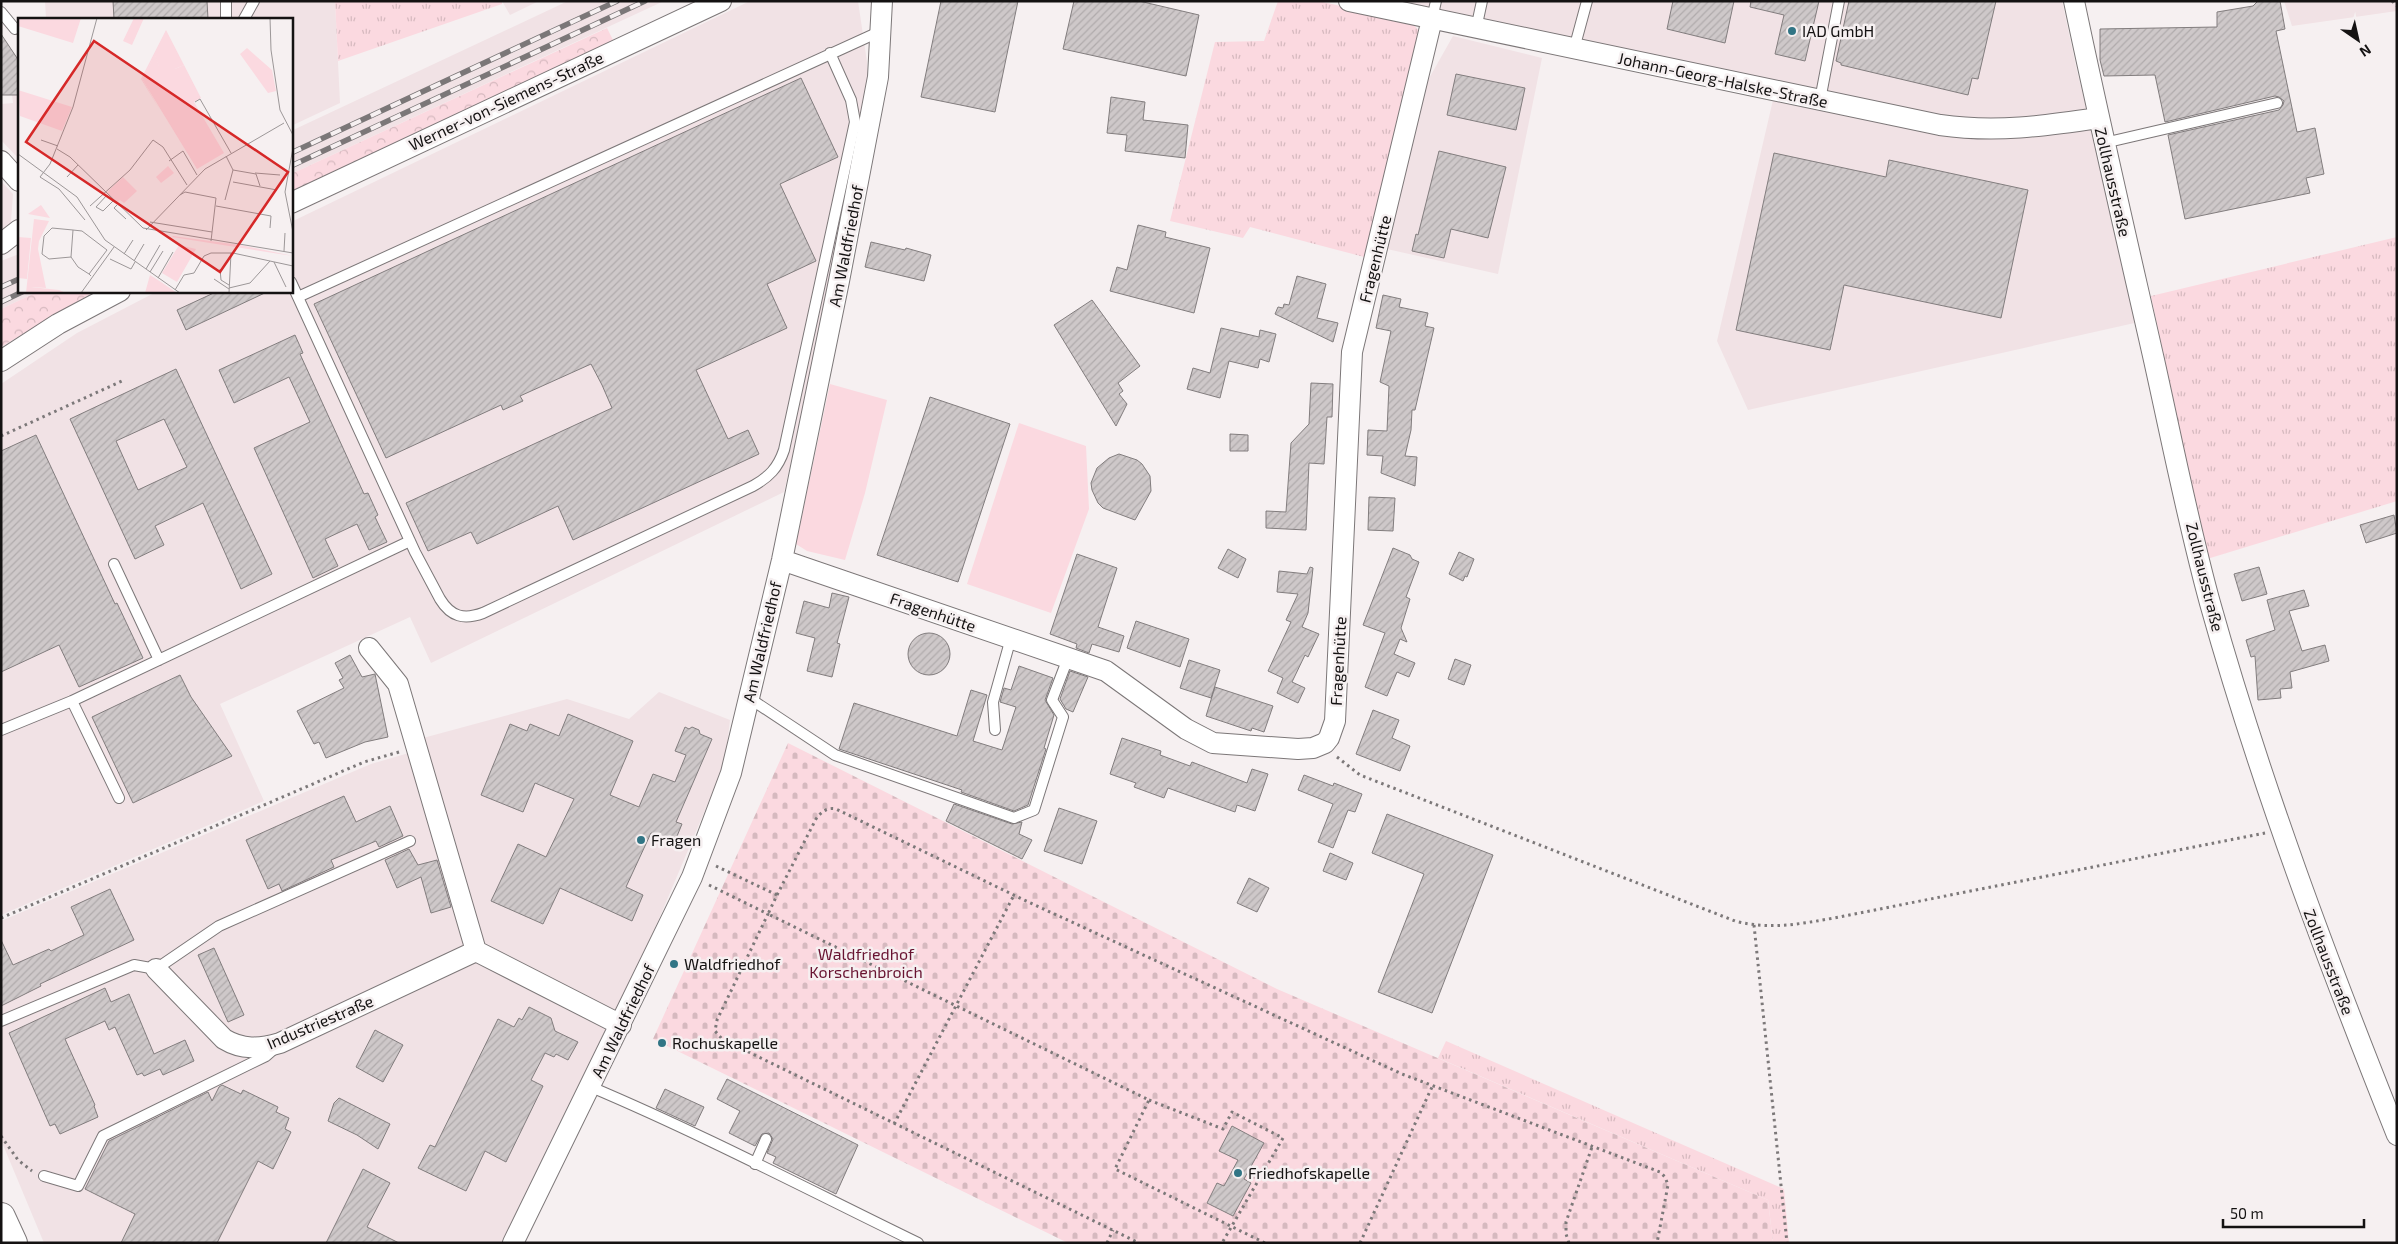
<svg xmlns="http://www.w3.org/2000/svg" width="2398" height="1244" font-family="'Exo 2',sans-serif">
	<defs>
		<pattern id="grass-tufts" width="24" height="20" patternUnits="userSpaceOnUse" patternTransform="scale(1.25)"><rect width="24" height="20" fill="#fbd9e0"/><path d="M3 7l-1-3M5 7V3M7 7l1-3M15 17l-1-3M17 17v-4M19 17l1-3" fill="none" stroke="#d6b9bf"/></pattern>
		<pattern id="forest-crowns" width="20" height="18" patternUnits="userSpaceOnUse" patternTransform="scale(1.25)"><rect width="20" height="18" fill="#fbd9e0"/><path d="M2 6a3 3 0 1 1 6 0M12 15a3 3 0 1 1 6 0" fill="none" stroke="#d6b9bf"/></pattern>
		<pattern id="cemetery-stones" width="16" height="16" patternUnits="userSpaceOnUse" patternTransform="scale(1.25)"><rect width="16" height="16" fill="#fbd9e0"/><path d="M2 7V4a2 2 0 0 1 4 0v3zM10 15v-3a2 2 0 0 1 4 0v3z" fill="#d6b9bf"/></pattern>
		<pattern id="building-hatch" width="6" height="6" patternUnits="userSpaceOnUse" patternTransform="scale(1.25)"><rect width="6" height="6" fill="#cec8c9"/><path d="M-1 1l2-2M0 6l6-6M5 7l2-2" fill="none" stroke="#b0abac"/></pattern>
	</defs>
	<rect width="100%" height="100%" fill="#f6f0f1"/>
	<path fill="#f1e2e5" d="M45 1H335L340 103 291 126V19H46Z
		M502 1H539L510 15Z
		M568 1H664L291 174V131Z
		M750 1H858L867 62 870 122 784 492 431 663 410 617 220 704 264 801 1 915V384L77 333 158 291H291V222Z
		M1397 1H2062L2077 71 2139 322 1748 410 1717 341 1773 100 1775 82Z
		M2284 1H2393L2397 4V11L2292 26Z
		M1453 36 1542 58 1498 274 1387 249 1423 89Z
		M12 95H19V159L1 140V104L13 103Z
		M1 181 13 194 10 235 1 238Z
		M19 254V291H39L1 309V261Z
		M659 692 730 720 725 763 608 1039 507 1243H44L1 1140V921L371 764 426 748 423 738 567 699 629 719Z"/>
	<path fill="url(#grass-tufts)" d="M335 1H502V4L338 61Z
		M1278 1H1318L1410 21 1423 35 1368 258 1250 227 1243 238 1170 221 1215 42 1264 41Z
		M2397 237V501L2207 559 2151 296Z
		M1446 1041 1784 1189 1789 1243H1773L1768 1200 1438 1058Z"/>
	<path fill="url(#forest-crowns)" d="M607 28 614 42 291 193V174Z
		M39 291H95L1 347V309Z"/>
	<path fill="url(#cemetery-stones)" d="M788 743 1277 989 1768 1200 1773 1243H1068L653 1039Z"/>
	<path fill="#fbd9e0" d="M830 384 887 400 865 493 845 560 807 551 796 544Z
		M1019 423 1086 446 1089 509 1051 613 967 584Z"/>
	<path fill="url(#building-hatch)" stroke="#827d7e" fill-rule="evenodd" d="M113 1H207L208 19H114Z
		M941 1H1018L995 112 921 97Z
		M1074 1H1139L1199 15 1186 76 1063 49Z
		M1673 1H1734L1725 43 1667 29Z
		M1751 1H1819L1805 61 1775 54 1784 15 1750 7Z
		M1849 1H1996L1978 79 1972 78 1968 95 1841 65V63L1836 61Z
		M2258 1H2280L2285 29 2276 31 2297 132 2315 128 2324 174 2306 178 2310 193 2185 219 2168 135 2279 110 2283 105 2284 101 2279 97 2275 96 2165 122 2155 75 2104 76 2100 60V29L2217 27V12L2253 6Z
		M1 34 19 61V95H1Z
		M1456 74 1525 88 1516 130 1447 115Z
		M801 78 838 157 780 184 816 261 767 284 787 328 696 370 728 439 748 430 759 454 573 540 558 506 477 544 471 532 428 551 406 503 612 408 602 385 591 364 520 396 523 401 503 410 501 405 386 458 314 304Z
		M1111 97 1145 102 1143 120 1188 125 1185 158 1125 151 1127 135 1107 133Z
		M1439 151 1506 167 1488 238 1451 229 1444 258 1412 251 1416 234 1418 235Z
		M1774 153 1886 177 1889 160 2028 190 2001 318 1844 285 1830 350 1736 330Z
		M1138 225 1166 232 1165 237 1210 248 1194 313 1110 291 1117 267 1127 270Z
		M871 242 905 250 906 248 931 255 924 281 865 267Z
		M1297 276 1326 284 1317 318 1338 323 1333 342 1275 314 1278 307 1283 308 1284 304 1289 305Z
		M218 291H269L186 330 177 310Z
		M1383 295 1401 299 1399 307 1428 313 1425 326 1434 328 1415 410H1412L1411 430 1405 456 1417 457 1415 486 1381 473 1383 456 1367 455 1368 430 1387 431 1389 386 1380 382 1391 331 1376 328Z
		M1092 300 1140 366 1118 383 1123 391 1119 394 1127 404 1116 426 1054 325Z
		M1221 328 1259 337 1260 330 1276 334 1269 362 1260 359 1258 368 1229 361 1220 398 1187 389 1193 368 1210 373Z
		M295 335 303 353 300 354 364 494 368 493 378 515 375 517 387 542 369 550 357 524 325 539 338 566 313 578 254 448 310 422 289 377 234 403 219 370Z
		M176 369 272 574 241 589 203 503 155 526 164 545 135 559 70 419ZM164 419 187 467 138 490 116 441Z
		M1311 383 1333 384 1332 417H1327L1324 464 1309 463 1306 530 1266 528V511L1286 512 1291 443 1309 424Z
		M930 397 1010 424 958 582 877 555Z
		M1230 434 1248 435V451H1230Z
		M36 435 115 604 117 603 143 658 79 687 59 645 1 672V451Z
		M1119 454 1137 460 1142 464 1150 476 1151 491 1135 520 1103 508 1098 503 1092 490 1091 483 1097 468 1109 458Z
		M1369 497 1395 498 1393 531 1368 530Z
		M2394 515 2397 533 2366 543 2360 525Z
		M1393 548 1410 555 1412 559 1419 562 1406 597 1410 599 1401 628 1407 642 1400 639 1394 654 1415 663 1409 677 1397 672 1387 696 1365 687 1385 633 1363 625Z
		M1228 549 1246 559 1238 578 1218 568Z
		M1459 552 1474 559 1467 577 1465 576 1463 581 1449 574Z
		M1077 554 1117 568 1098 627 1124 636 1119 652 1092 644 1089 653 1076 648 1077 644 1050 634Z
		M1310 567 1313 568 1308 613 1302 627 1319 634 1308 657 1305 655 1292 682 1305 688 1298 703 1277 693 1283 678 1268 671 1291 622 1286 620 1298 594 1277 592 1279 571 1307 574Z
		M2259 567 2267 594 2242 601 2234 574Z
		M2304 590 2309 606 2289 611 2302 651 2325 645 2329 661 2290 672 2292 688 2280 689 2281 698 2258 700 2255 656 2251 657 2246 640 2275 630 2267 600Z
		M832 593 849 597 837 643 840 644 832 677 807 671 815 638 796 633 804 601 829 608Z
		M1136 621 1189 639 1180 667 1127 648Z
		M908 654a21 21 0 1 1 42 0a21 21 0 1 1-42 0Z
		M350 655 362 677 375 674 388 737 365 742 326 758 319 742 314 744 297 711 344 688 339 680 343 678 335 663Z
		M1455 659 1471 665 1464 685 1448 679Z
		M1189 660 1220 670 1211 698 1180 688Z
		M1019 666 1053 678 1045 700 1054 715 1044 748 1046 749 1028 805 1014 811 961 792 962 790 839 749 854 703 957 736 971 690 987 695 973 741 1002 750 1016 707 1000 702 1004 688 1011 690Z
		M1070 671 1088 677 1073 712 1066 709 1060 699Z
		M180 675 191 697 232 756 133 803 92 717Z
		M1215 687 1273 706 1264 732 1252 728 1251 731 1206 716Z
		M1373 710 1399 720 1392 738 1410 746 1400 771 1356 754Z
		M568 714 633 741 610 795 639 807 653 774 675 782 686 755 675 751 685 727 689 729 692 727 699 730 700 734 712 739 676 822 682 824 675 841 651 833 626 887 643 895 632 921 560 888 543 924 491 901 518 844 546 857 574 799 535 783 523 812 481 795 510 724 527 731 530 724 559 736Z
		M1122 738 1161 751 1160 755 1190 766 1192 762 1247 783 1252 769 1268 774 1255 811 1237 805 1235 812 1168 788 1164 798 1134 787 1136 783 1110 774Z
		M1304 775 1333 786 1334 783 1362 794 1355 812 1348 810 1333 848 1318 842 1333 804 1298 790Z
		M344 796 356 822 390 806 403 836 379 847 376 841 331 860 334 867 282 891 279 884 268 889 246 840Z
		M954 804 1012 824 1022 822 1019 834 1032 840 1022 859 946 821Z
		M1059 808 1097 821 1082 864 1044 851Z
		M1387 814 1493 855 1432 1013 1378 992 1424 874 1372 853Z
		M409 849 418 865 437 860 451 907 431 913 421 877 397 888 385 860Z
		M1330 853 1353 863 1346 880 1323 871Z
		M1249 878 1269 888 1257 912 1237 903Z
		M110 889 134 940 40 984 41 986 1 1006V940L13 965 49 949 51 951 84 935 71 907Z
		M214 948 244 1015 228 1022 198 955Z
		M105 988 111 1002 129 994 154 1054 185 1040 194 1061 163 1075 160 1069 144 1076 142 1073 137 1075 115 1027 109 1030 105 1021 65 1039 95 1105 94 1106 98 1117 60 1134 55 1124 50 1126 9 1033Z
		M529 1007 551 1018 555 1031 578 1042 568 1060 556 1054 554 1057 545 1053 531 1080 543 1086 506 1162 485 1151 466 1191 418 1168 430 1145 435 1147 498 1019 514 1027 519 1018 522 1020Z
		M375 1030 403 1045 383 1082 356 1067Z
		M727 1079 858 1145 836 1194 773 1163 776 1157 767 1153 773 1139 769 1133 762 1134 755 1146 729 1133 740 1111 717 1099Z
		M222 1085 241 1094 243 1090 278 1107 276 1112 289 1118 285 1129 291 1132 273 1169 258 1161 217 1243H121L135 1214 85 1189 109 1141 208 1092 212 1101 219 1087Z
		M665 1089 704 1107 695 1126 656 1108Z
		M339 1098 390 1124 378 1149 357 1135 328 1121 334 1103Z
		M1232 1126 1264 1143 1244 1179 1251 1183 1233 1216 1207 1203 1217 1183 1224 1186 1238 1160 1219 1151Z
		M363 1169 390 1183 367 1227 399 1243H326Z"/>
	<g fill="none" stroke-linecap="round" stroke-linejoin="round">
		<g stroke="#7c7778" stroke-width="12">
			<path id="service" d="M226 1V19
				M1 12 15 29
				M244 19 254 1
				M1432 19 1436 1
				M1476 29 1482 1
				M1574 49 1587 1
				M1820 100 1839 1
				M2104 143 2277 103
				M291 282 415 552 440 599C451 617 464 620 483 613L753 486C769 477 778 468 784 450L855 122 851 100 830 53
				M298 297 881 31
				M114 564 159 660
				M749 698 835 755 1014 818 1034 810 1063 717 1052 700 1068 658
				M72 701 119 798
				M1 730 72 701 410 541
				M995 730 993 702 1011 638
				M1 1021 134 965 156 969 219 926 410 841
				M591 1087C702 1134 809 1190 918 1243
				M755 1164 766 1139
				M44 1176 78 1186 103 1136 266 1056 274 1049"/>
		</g>
		<g stroke="#7c7778" stroke-width="22">
			<path id="minor" d="M1349 1 1940 125C1996 133 2044 126 2098 118
				M2074 1C2099 121 2127 241 2154 360 2172 441 2188 523 2210 603 2261 785 2327 960 2397 1135
				M1 161 19 181
				M291 203 721 1
				M1 244 19 230
				M1 361 58 324 120 291
				M782 560 1106 671 1186 729 1213 743 1298 749 1313 748 1325 743 1329 738 1335 721 1352 352 1432 19
				M369 648 398 684 476 951 621 1025
				M156 969 224 1039C242 1050 260 1049 280 1043L476 951
				M513 1243 692 877 731 773 782 560 839 281 878 77 882 1"/>
		</g>
		<g stroke="#7c7778" stroke-width="30">
			<path id="secondary" d="M1 1217 13 1243"/>
		</g>
		<path stroke="#7c7879" stroke-width="3" stroke-dasharray="2.5 4" stroke-linecap="butt" d="M2392 1 2397 6
			M1 436 122 381
			M1337 757 1360 775 1735 921C1769 930 1800 924 1834 918L2265 833
			M716 866 777 895 768 914 1149 1100 1115 1169 1265 1243
			M709 885 768 914 717 1020 715 1031 722 1039 1139 1243
			M777 895 816 819C821 812 827 807 836 809L1024 900 1402 1074 1660 1172 1665 1177 1668 1185 1657 1243
			M1 918 364 762 399 752
			M1754 925 1787 1243
			M1149 1100 1223 1129 1232 1112 1283 1138 1222 1243
			M894 1124 1014 895
			M1 1136 18 1160 32 1171
			M1107 1243 1113 1230
			M1360 1243 1432 1087
			M1569 1243 1566 1234V1222L1592 1147"/>
		<use href="#service" stroke="#fff" stroke-width="10"/>
		<use href="#minor" stroke="#fff" stroke-width="20"/>
		<use href="#secondary" stroke="#fff" stroke-width="28"/>
		<g stroke="#7b7778" stroke-width="5.5">
			<path id="rail" d="M291 153 617 1
				M291 166 645 1
				M1 287 19 279
				M1 302 24 291"/>
		</g>
		<use href="#rail" stroke="#f6f0f1" stroke-width="4" stroke-dasharray="11" stroke-linecap="butt"/>
	</g>
	<g fill="#317585" stroke="#f6f0f1" stroke-width="2">
		<circle cx="1792" cy="31" r="5"/>
		<circle cx="641" cy="840" r="5"/>
		<circle cx="674" cy="964" r="5"/>
		<circle cx="662" cy="1043" r="5"/>
		<circle cx="1238" cy="1173" r="5"/>
	</g>
	<g text-anchor="middle" stroke-width="5" stroke-linejoin="round" paint-order="stroke">
		<g font-size="16" fill="#141212" stroke="#f6f0f1" text-anchor="start">
			<text x="1802" y="37">IAD GmbH</text>
			<text x="651" y="846">Fragen</text>
			<text x="684" y="970">Waldfriedhof</text>
			<text x="672" y="1049">Rochuskapelle</text>
			<text x="1248" y="1179">Friedhofskapelle</text>
		</g>
		<g font-size="16" fill="#141212" stroke="#f6f0f1">
			<text transform="translate(1723 80) rotate(12)" y="6">Johann-Georg-Halske-Straße</text>
			<text transform="translate(506 101) rotate(-25)" y="6">Werner-von-Siemens-Straße</text>
			<text transform="translate(2113 182) rotate(77)" y="6">Zollhausstraße</text>
			<text transform="translate(846 246) rotate(-79)" y="6">Am Waldfriedhof</text>
			<text transform="translate(1375 259) rotate(-76)" y="6">Fragenhütte</text>
			<text transform="translate(2205 577) rotate(76)" y="6">Zollhausstraße</text>
			<text transform="translate(933 612) rotate(19)" y="6">Fragenhütte</text>
			<text transform="translate(762 642) rotate(-77)" y="6">Am Waldfriedhof</text>
			<text transform="translate(1338 661) rotate(-87)" y="6">Fragenhütte</text>
			<text transform="translate(2329 962) rotate(69)" y="6">Zollhausstraße</text>
			<text transform="translate(623 1021) rotate(-64)" y="6">Am Waldfriedhof</text>
			<text transform="translate(320 1022) rotate(-23)" y="6">Industriestraße</text>
		</g>
		<g font-size="16" fill="#681331" stroke="#f6f0f1">
			<text x="866" y="960">Waldfriedhof<tspan x="866" dy="18">Korschenbroich</tspan></text>
		</g>
	</g>
	<g transform="translate(18 18)">
		<rect width="275" height="275" fill="#f6f0f1"/>
		<path d="M0 0H63L55 25 0 8ZM116 0H126L114 27 105 23ZM148 12 166 47 157 51 141 49 137 38 124 61 142 92 123 61ZM0 72 54 89 44 113 2 98ZM105 159 119 173 106 185 102 182 98 185 89 174ZM23 187 32 200 10 196ZM0 219 13 220 9 261 0 260ZM161 227 178 231 159 264 144 255ZM132 257 143 264 159 275H127ZM13 269 41 272 48 275H13Z" fill="#fbd9e0"/>
		<path d="M229 30 254 52 258 73 250 75 222 36ZM16 201 31 203 21 223 20 231 28 270 13 269V275H8ZM155 218 223 227 275 238 154 219Z" fill="#fbd9e0"/>
		<path d="M137 37 141 48 149 37 157 51 166 47 183 80 176 84 206 135 179 151 124 61Z" fill="#fbd9e0"/>
		<path d="M150 148 156 155 143 165 138 159Z" fill="#fbd9e0"/>
		<path fill="none" stroke="#9c9798" stroke-width="1" d="M252 0 253 32 262 92 275 117M177 84 182 81 213 135M23 122 40 128M275 130 267 174 275 214M39 131 52 139 125 210 275 235M0 136 59 179 87 222 162 275M151 143 165 133 179 157M215 152 238 156 242 168M237 155 262 157M49 159 60 147M215 164 259 172M89 177 78 189 85 193 95 183M162 177 167 174 198 180 193 223M207 182 215 152 208 138M99 187 96 190 108 201M72 188 112 152 135 122 145 129 169 167M198 188 253 198 252 210M67 202 41 171 22 159 32 146 55 89 79 0M132 204 194 214M128 212 187 151 266 105M266 233 267 215M106 236 115 222M53 239 31 241 24 236 26 218 34 210 55 212M92 241 113 251 117 244M116 243 126 226M256 244 268 269M128 251 142 227M202 251 203 262 211 267M132 254 145 233M71 256 60 249 53 239 55 212 64 213 89 232 71 256 73 258M140 260 155 234M196 261 211 271M211 270 232 265 252 243M157 272 166 257 176 255 186 238 193 235H215L275 248M63 275 96 229M211 275 213 235"/>
		<path fill="#d62828" fill-opacity="0.15" stroke="#d62828" stroke-width="2.5" d="M76 23 270 154 202 254 8 124Z"/>
		<rect width="275" height="275" fill="none" stroke="#141212" stroke-width="2.5"/>
	</g>
	<rect width="2398" height="1244" fill="none" stroke="#141212" stroke-width="5"/>
	<g transform="translate(2358 40) rotate(146)" stroke="#f6f0f1" stroke-width="4" paint-order="stroke">
	<path d="M0-4L9 19L0 12L-9 19Z" fill="#141212"/>
	<text y="-8" font-size="14" font-weight="bold" text-anchor="middle" fill="#141212">N</text>
	</g>
	<path d="M2223 1219v8h141v-8" fill="none" stroke="#141212" stroke-width="2.5"/>
	<text x="2230" y="1219" font-size="15" fill="#141212" stroke="#f6f0f1" stroke-width="4" paint-order="stroke">50 m</text>
</svg>
